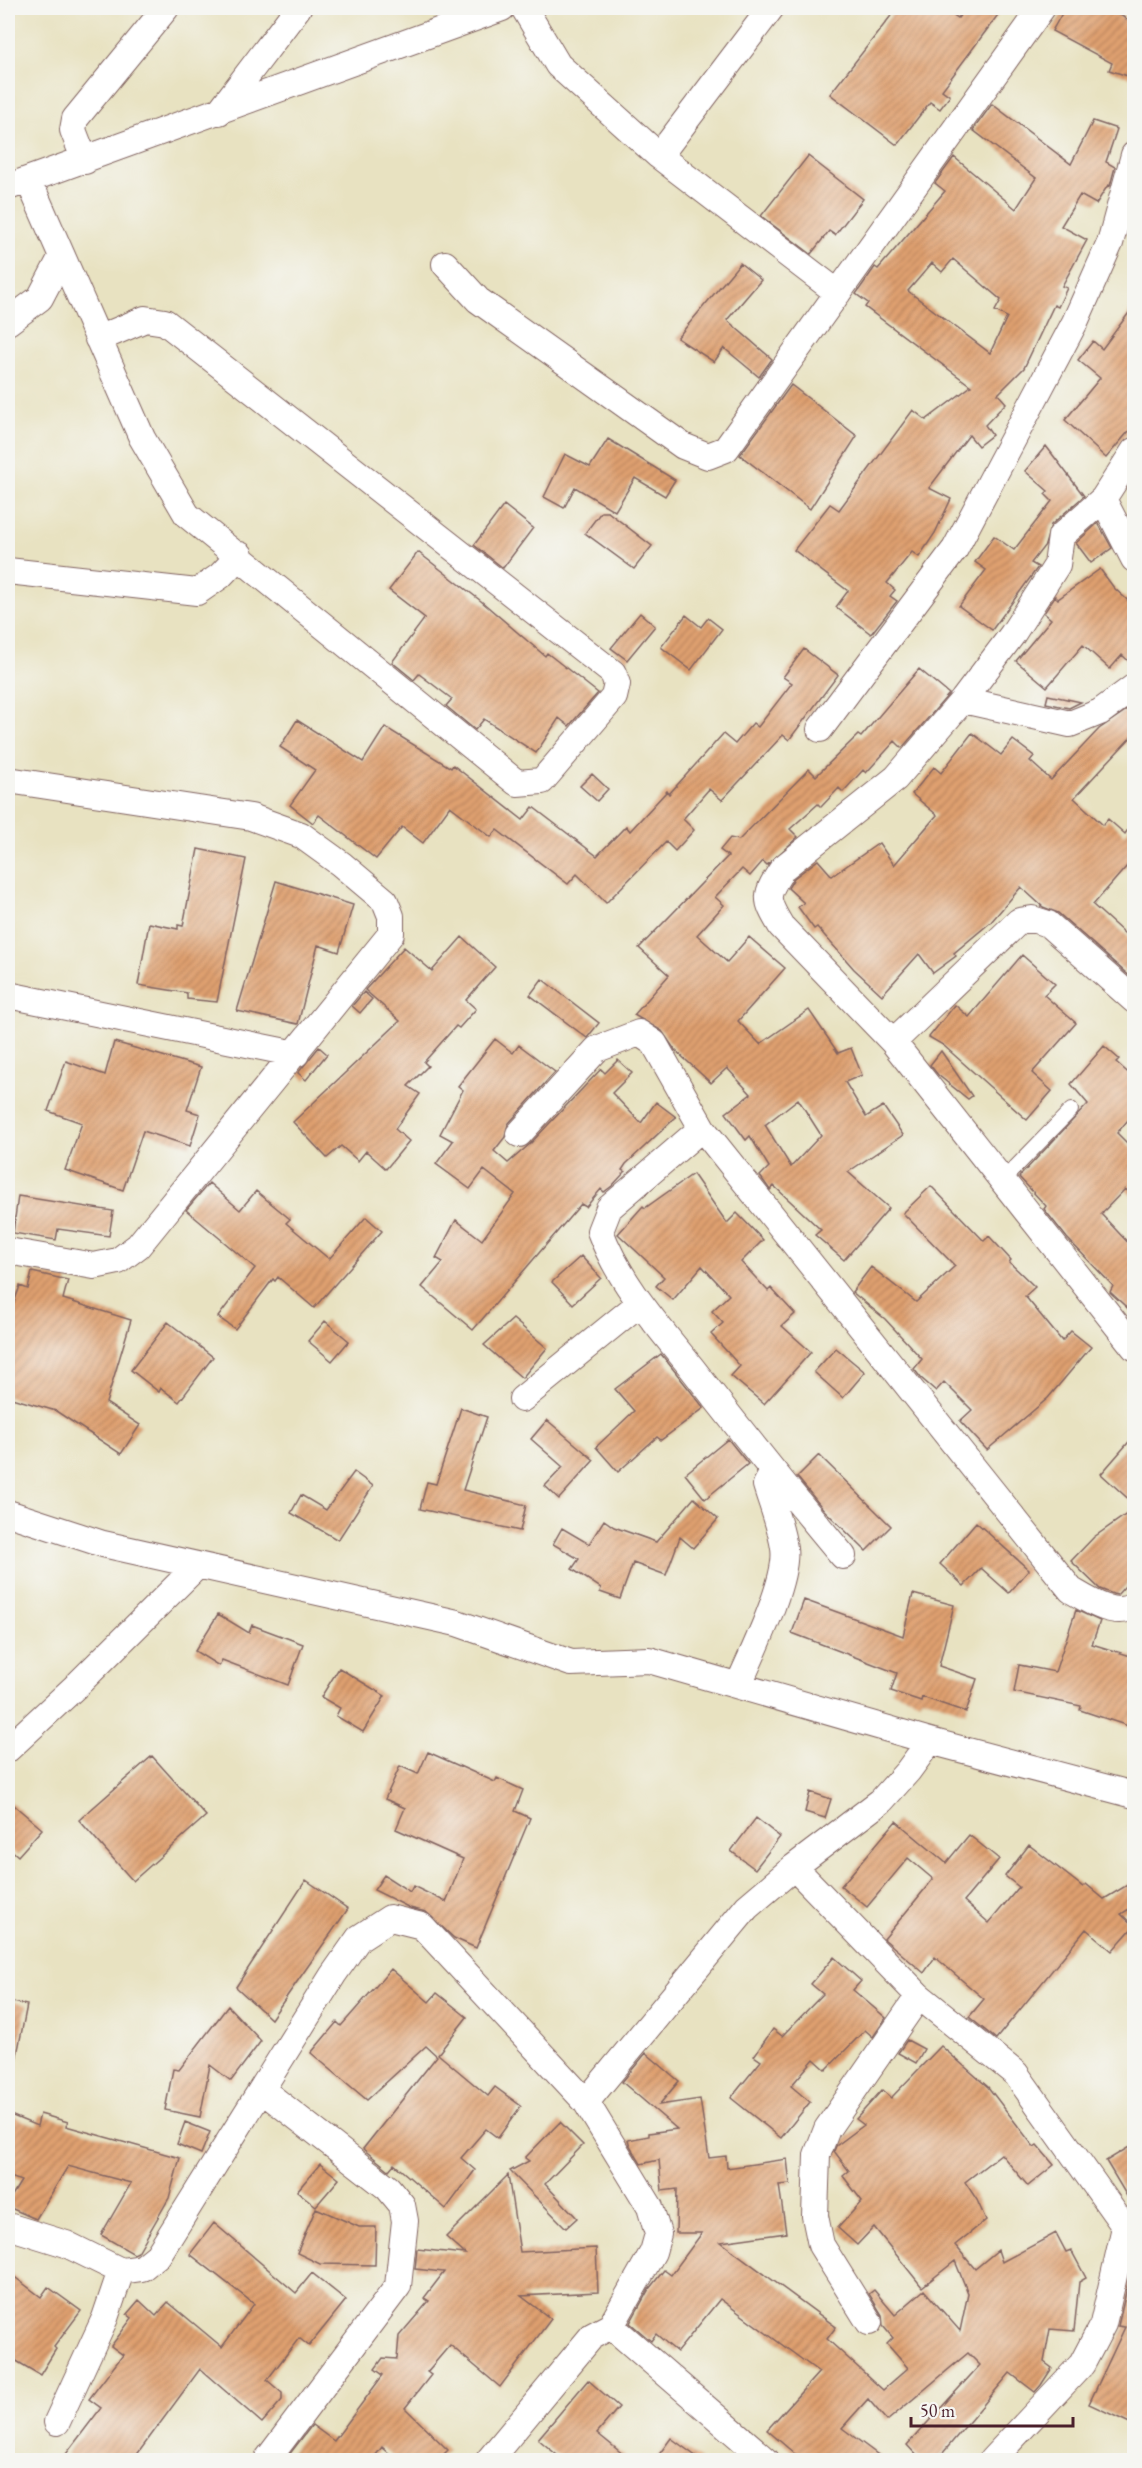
<svg xmlns="http://www.w3.org/2000/svg" width="1142" height="2468" font-family="'EB Garamond',serif">
	<defs>
		<pattern id="building-hatch" width="6" height="6" patternUnits="userSpaceOnUse" patternTransform="scale(1.5)"><rect width="6" height="6" fill="#dfa070"/><path d="M-1 1l2-2M0 6l6-6M5 7l2-2" fill="none" stroke="#b7825c"/></pattern>
	</defs>
	<rect width="100%" height="100%" fill="#f6f6f2"/>
	<filter id="ink" filterUnits="userSpaceOnUse"><feTurbulence type="fractalNoise" baseFrequency=".0167" numOctaves="2"/><feDisplacementMap in="SourceGraphic" scale="12" xChannelSelector="R" yChannelSelector="G"/><feConvolveMatrix kernelMatrix="1 2 1 2 8 2 1 2 1" color-interpolation-filters="sRGB"/></filter>
	<filter id="wash" filterUnits="userSpaceOnUse"><feTurbulence type="fractalNoise" baseFrequency=".008" numOctaves="4" result="noise"/><feDisplacementMap in="SourceGraphic" scale="24" xChannelSelector="R" yChannelSelector="G"/><feGaussianBlur stdDeviation="1.35" result="paint"/><feColorMatrix in="noise" values="0 0 0 0 0 0 0 0 0 0 0 0 0 0 0 0 0 1.4 0 .05"/><feComposite in="paint" operator="in"/></filter>
	<g filter="url(#wash)">
		<rect width="100%" height="100%" fill="#e8e2c1"/>
		<g id="blocks">
			<path fill="url(#building-hatch)" fill-rule="evenodd" d="M897 8H943L958 18 966 8H1003L942 90 950 96 940 109 930 102 897 145 830 94Z
				M1065 8H1123L1120 15 1134 24V71L1131 77 1109 70 1112 63 1052 31Z
				M992 104 1071 164 1093 121 1117 129 1106 162 1115 167 1110 186 1108 185 1096 204 1080 195 1061 226 1087 240 1062 286 1067 288 1058 307 1054 305 1024 368 998 394 1006 403 985 425 992 435 978 446 969 435 929 488 951 499 935 533 919 557 912 552 887 583 895 590 890 596 897 601 871 634 836 607 848 591 794 550 830 504 839 510 913 410 926 420 971 386 865 307 868 303 856 294 875 267 878 269 945 191 935 183 954 157 1016 209 1036 178 973 130ZM953 259 1001 300 995 311 1007 317 990 353 908 291 932 263 942 272Z
				M808 156 863 199 835 235 829 231 811 254 761 216Z
				M740 263 761 280 727 320 772 359 759 377 724 348 714 362 677 338Z
				M1134 306V425L1106 458 1065 420 1100 378 1078 360 1093 341 1102 349Z
				M791 385 857 436 810 509 740 455Z
				M608 439 675 480 665 496 635 478 615 511 575 487 564 508 544 497 565 454 590 467Z
				M1046 446 1084 496 1051 525 1045 545 1031 563 1038 567 992 630 959 606 986 570 975 562 994 536 1014 550 1052 501 1045 494 1048 491 1025 471Z
				M504 505 533 528 503 568 474 545Z
				M601 512H608L652 546 634 569 585 533Z
				M1098 523 1112 548 1091 563 1076 543Z
				M418 552 481 601 545 656 547 653 598 693 569 726 559 718 536 753 484 719 475 730 446 706 452 699 419 674 414 680 392 662 425 618 389 590Z
				M1100 569 1114 588 1134 606V666L1122 655 1110 669 1083 645 1047 687 1016 661 1051 619 1044 613 1055 596 1058 599Z
				M640 613 655 626 627 660 611 648Z
				M686 615 701 627 708 618 722 629 691 670 661 647Z
				M804 649 838 675 789 740 783 735 722 800 709 789 683 819 694 830 675 851 666 842 606 903 577 874 568 884 497 830 491 837 450 806 423 843 402 827 376 859 319 815 313 823 290 805 315 770 280 747 297 720 363 762 385 727 451 768 453 765 523 820 533 807 597 856 626 826 630 831 667 791 669 794 723 734 735 744 753 723 758 727 792 683 783 677Z
				M919 669 949 694 902 748 895 741 866 773 863 770 843 792 839 788 821 807 818 804 790 829 798 837 767 865 763 861 750 876 742 869 715 897 724 905 697 935 727 962 749 937 785 968 738 1021 760 1044 809 1010 838 1053 851 1048 862 1075 845 1082 866 1117 883 1106 903 1135 848 1172 889 1208 844 1260 815 1235 821 1230 774 1186 770 1190 760 1176 769 1167 750 1136 746 1140 726 1113 751 1094 727 1068 711 1083 675 1050 662 1031 634 1015 669 975 639 948 728 856 720 850 730 838 739 840 809 769 816 776 858 735 861 737ZM798 1099 821 1135 791 1167 765 1125Z
				M1048 695 1081 702 1069 708 1046 703Z
				M1134 705V734L1074 798 1103 825 1108 819 1125 834 1134 821V858L1093 905 1134 942V980L1058 913 1043 907 1021 887 991 922 954 953 956 956 933 973 919 954 882 995 854 969 817 927 814 929 798 907 804 903 788 888 794 878 818 860 832 876 879 843 894 865 937 815 912 794 934 767 941 773 972 733 1001 755 1013 740 1034 756 1030 761 1051 780 1099 729Z
				M592 774 608 789 597 801 580 786Z
				M198 849 246 859 217 1002 187 999V993L138 985 149 923 178 929V925L183 926Z
				M276 881 353 905 339 952 318 945 298 1024 237 1011Z
				M462 937 495 967 466 1000 476 1009 459 1028 456 1026 424 1062 428 1066 408 1086 420 1094 395 1129 409 1141 386 1169 366 1151 358 1161 341 1146 327 1158 293 1122 400 1021 365 990 404 947 432 971Z
				M1022 955 1055 984 1044 995 1076 1023 1032 1073 1052 1091 1027 1120 943 1045 929 1037 955 1005 969 1017Z
				M542 979 599 1023 587 1038 530 995Z
				M364 992 372 999 360 1013 352 1006Z
				M495 1039 513 1053 519 1045 555 1072 508 1124 505 1137 494 1151 508 1163 530 1144 601 1069 605 1073 618 1060 632 1073 612 1093 641 1123 656 1102 676 1117 626 1164 622 1170 625 1172 612 1186 604 1192 601 1189 586 1207 581 1204 473 1330 422 1287 443 1262 436 1258 456 1220 482 1240 515 1194 484 1170 470 1189 436 1164 453 1141 440 1134 463 1090 458 1086Z
				M114 1042 201 1067 187 1110 200 1114 190 1146 143 1131 123 1190 65 1170 82 1123 48 1111 66 1061 105 1075Z
				M1104 1046 1119 1059 1116 1062 1134 1078V1113L1117 1133 1134 1150V1198L1125 1189 1101 1214 1134 1249V1314L1110 1292 1113 1286 1067 1238 1044 1209 1046 1206 1019 1177 1088 1104 1071 1084Z
				M319 1047 327 1054 306 1080 298 1073Z
				M941 1051 972 1096 968 1099 938 1075 930 1065Z
				M693 1174 727 1223 737 1213 763 1240 741 1262 768 1291 771 1288 795 1314 782 1326 811 1352 764 1404 731 1376 740 1366 711 1334 723 1323 712 1311 729 1295 702 1266 673 1300 656 1286 664 1277 618 1234 643 1206 645 1208Z
				M209 1183 240 1210 256 1191 290 1219 286 1223 329 1259 366 1217 382 1231 314 1308 278 1277 275 1281 273 1279 235 1329 218 1317 255 1268 186 1210Z
				M931 1186 984 1241 989 1236 1011 1260 1009 1262 1035 1287 1025 1296 1062 1341 1071 1331 1091 1347 1048 1398 987 1450 960 1421 972 1410 944 1382 936 1391 921 1378 914 1369 922 1359 885 1319 852 1292 871 1267 916 1302 955 1266 903 1213Z
				M18 1196 113 1211 109 1236 58 1229 56 1240 13 1233Z
				M581 1256 601 1278 573 1304 552 1282Z
				M32 1272 68 1280 63 1299 131 1320 106 1403 140 1425 121 1454 56 1411 8 1397V1319L20 1286 28 1289Z
				M513 1319 547 1348 522 1378 484 1345Z
				M325 1321 349 1341 332 1361 308 1341Z
				M168 1322 213 1357 179 1402 161 1388 159 1392 131 1370Z
				M836 1348 865 1372 843 1398 814 1372Z
				M661 1354 704 1408 661 1440 657 1437 618 1472 596 1447 634 1411 615 1389Z
				M461 1408 487 1417 463 1490 526 1505 520 1531 420 1509 427 1482 436 1484Z
				M547 1420 594 1460 559 1499 545 1486 563 1467 531 1439Z
				M1134 1436V1504L1101 1474Z
				M728 1439 748 1464 705 1499 685 1474Z
				M819 1455 891 1526 866 1551 824 1510 797 1477Z
				M354 1472 373 1486 338 1540 291 1513 301 1495 326 1510Z
				M694 1498 718 1519 693 1548 680 1537 666 1575 633 1563 620 1599 600 1592 601 1588 572 1569 579 1559 553 1544 562 1528 589 1544 604 1520 614 1527 656 1542Z
				M1134 1509V1576L1117 1595 1113 1594 1100 1589 1071 1561 1094 1537Z
				M976 1522 1029 1570 1009 1593 981 1568 964 1586 940 1564Z
				M913 1594 954 1605 939 1666 977 1679 966 1712 922 1697 921 1701 891 1691 897 1673 792 1633 804 1600 903 1636Z
				M1076 1610 1100 1621 1092 1644 1134 1657V1728L1080 1710 1081 1706 1014 1692 1019 1665 1055 1672Z
				M218 1614 249 1633 252 1625 303 1644 288 1685 222 1660 219 1666 195 1651Z
				M339 1668 385 1696 363 1732 336 1716 340 1708 321 1697Z
				M428 1752 495 1782 497 1778 523 1790 515 1811 530 1818 476 1948 454 1938 426 1912 410 1908 374 1890 384 1875 410 1892 413 1886 446 1902 463 1859 396 1829 405 1808 385 1799 400 1766 418 1774Z
				M152 1756 206 1816 133 1881 79 1820Z
				M810 1792 831 1799 825 1818 805 1812Z
				M8 1800 42 1829 18 1856 8 1847Z
				M756 1818 780 1837 755 1869 731 1851Z
				M896 1821 946 1863 969 1835 999 1859 964 1901 989 1923 1019 1887 1005 1876 1029 1845 1083 1887 1086 1884 1104 1899 1134 1881V1906L1121 1914 1134 1926 1112 1951 1086 1929 996 2039 969 2017 984 1999 935 1957 924 1973 884 1939 933 1879 908 1858 867 1907 841 1886Z
				M306 1880 348 1909 271 2019 236 1987Z
				M834 1957 861 1981 853 1990 886 2018 873 2037 865 2030 826 2070 814 2059 791 2086 810 2102 781 2138 731 2098 761 2061 754 2056 773 2029 782 2036 823 1994 811 1984Z
				M391 1969 429 2002 437 1993 467 2017 438 2054 488 2096 495 2087 521 2106 498 2138 486 2129 461 2158 475 2170 446 2209 394 2164 389 2170 363 2149 437 2056 426 2046 367 2100 311 2053 337 2022 341 2026Z
				M8 2001 27 2005 16 2060 8 2059Z
				M228 2006 261 2041 231 2081 210 2065 200 2117 165 2110 173 2069 179 2070Z
				M907 2040 924 2049 916 2063 898 2053Z
				M941 2046 988 2087 1034 2147 1037 2145 1054 2165 1028 2186 1001 2154 965 2182 977 2200 986 2220 955 2245 975 2269 998 2250 1002 2262 1056 2233 1066 2252 1071 2250 1086 2278 1079 2282 1074 2331 1050 2329 1044 2362 1052 2368 1041 2385 1035 2392 1010 2373 937 2460H921L907 2445 980 2365 968 2353 887 2421 868 2399 842 2428 885 2460H802L767 2430 819 2372 720 2299 677 2352 656 2334 651 2341 630 2323 649 2289 664 2270 671 2275 702 2233H676L677 2189 662 2191 659 2160 641 2164 629 2144 628 2140 649 2136V2133L677 2129 622 2082 646 2053 679 2081 659 2105 700 2099 709 2158 726 2156 727 2168 787 2159 790 2184 779 2185 786 2233 721 2242 836 2327 827 2339 883 2390 908 2368 887 2344 893 2338 883 2326 882 2315 869 2294 874 2290 895 2315 924 2290 960 2331 968 2293 955 2261 922 2287 874 2227 857 2245 838 2228 862 2201 843 2176 849 2171 834 2151 836 2146 864 2125 856 2119 882 2090 891 2098Z
				M8 2114 37 2126 40 2114 68 2122 66 2126 180 2158 169 2198 138 2252 134 2254 101 2235 131 2183 123 2181 68 2166 36 2219 8 2207V2202L21 2181 8 2176Z
				M185 2122 210 2132 201 2154 177 2144Z
				M560 2122 583 2145 545 2184 577 2218 566 2228 510 2171 529 2161 525 2158Z
				M1134 2144V2208L1106 2161Z
				M320 2164 339 2179 316 2206 297 2191Z
				M508 2175 520 2252 596 2248 598 2292 521 2296 551 2319 500 2387 450 2345 427 2372 431 2375 405 2408 448 2450 438 2460H397L382 2447 372 2460H285L312 2425 334 2441 383 2375 375 2369 383 2358 397 2359 399 2336 429 2301 424 2298 444 2272 415 2269 417 2249 465 2254 446 2237Z
				M316 2208 359 2227H376L375 2265 320 2264 297 2253Z
				M214 2223 296 2293 312 2273 346 2300 309 2346 299 2338 267 2380 282 2393V2400L262 2423 200 2369 133 2460H75L66 2454 101 2408 89 2399 123 2355 111 2346 132 2318 127 2314 139 2300 156 2316 168 2302 222 2347 254 2304 190 2254Z
				M8 2272 41 2297 48 2287 81 2311 54 2347 56 2349 40 2375 8 2356Z
				M1130 2275H1134V2425L1089 2404 1125 2327 1118 2326Z
				M588 2380 619 2407 597 2433 630 2460H563L538 2439Z
				M671 2438 701 2460H655Z"/>
		</g>
	</g>
	<g filter="url(#ink)">
		<use href="#blocks" fill-opacity="0" stroke="#816360" stroke-width="1.5"/>
		<g fill="none" stroke-linecap="round" stroke-linejoin="round">
			<g stroke="#816360" stroke-width="16">
				<path id="service" d="M1003 1180 1071 1110"/>
			</g>
			<g stroke="#816360" stroke-width="28">
				<path id="minor" d="M524 8 558 65 659 156 838 293
					M219 112 298 8
					M659 156 771 8
					M85 161 73 130 75 119 166 8
					M29 181 142 438 187 515 517 783 542 781 614 697 617 684 613 673 165 322 145 319 98 339
					M8 187 502 8
					M445 264 478 300 683 446 708 456 726 449 1042 8
					M8 322 40 298 62 256
					M1134 451 1103 499 1061 536 1057 565 1012 635 963 700 896 778 783 868C765 895 764 898 781 926L893 1042 1134 1347
					M1103 499 1134 559
					M8 571 197 592 220 576 240 555
					M963 700 1070 724 1100 712 1134 687
					M820 729 955 549 1075 322 1110 243 1134 155
					M8 780 251 817 301 835 341 864 385 901 391 916V934L138 1246 118 1261 94 1266 8 1251
					M8 995 296 1054
					M893 1042 1019 921 1032 919 1048 924 1134 1000
					M702 1128 609 1208 600 1231C619 1282 657 1325 691 1367 741 1431 791 1494 843 1556
					M519 1134 597 1049 639 1033 654 1043 702 1128 1071 1590C1088 1600 1114 1618 1134 1606
					M522 1399 640 1303
					M8 1513 103 1544 457 1623 571 1663 649 1660 930 1741 1134 1795
					M739 1684C752 1654 789 1579 784 1548 781 1527 772 1505 766 1485L773 1472
					M8 1749 75 1687 197 1566
					M794 1867 919 1996 1016 2074 1125 2227 1103 2324 1082 2364 992 2460
					M262 2090 388 2188 402 2205 405 2221 398 2286 267 2460
					M586 2102 747 1907 794 1867 881 1801 908 1771 930 1741
					M8 2226 66 2244 121 2271 142 2268 158 2255 333 1975 359 1938 390 1918 422 1926 586 2102 650 2207 658 2234 653 2252 611 2326 592 2336 489 2460
					M869 2322 821 2245 815 2216 817 2155 827 2129 919 1996
					M611 2326 766 2460
					M57 2422 105 2318 121 2271"/>
			</g>
			<use href="#service" stroke="#fff" stroke-width="14"/>
			<use href="#minor" stroke="#fff" stroke-width="26"/>
		</g>
	</g>
	<rect width="1142" height="2468" fill="none" stroke="#f6f6f2" stroke-width="30"/>
	<path d="M911 2417v9h162v-9" fill="none" stroke="#4a1f2b" stroke-width="3"/>
	<text x="920" y="2417" font-size="18" fill="#4a1f2b" stroke="#f6f6f2" stroke-width="4.5" paint-order="stroke">50 m</text>
</svg>
